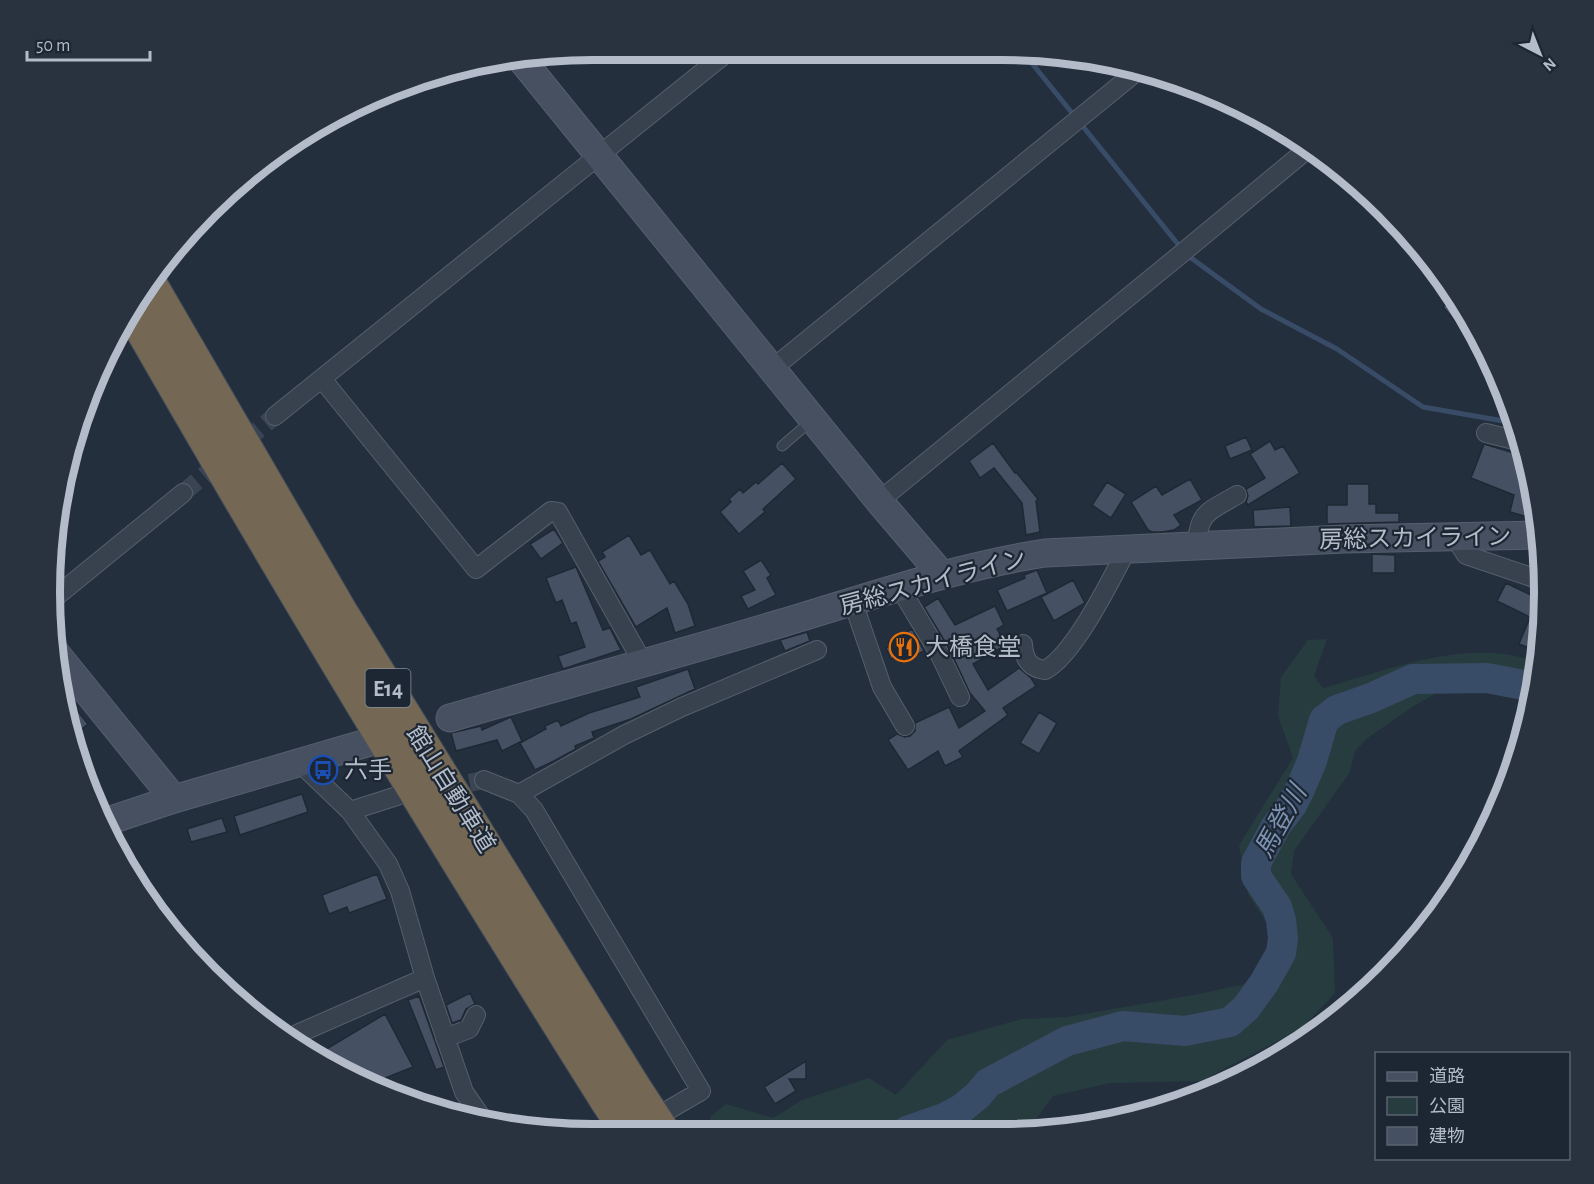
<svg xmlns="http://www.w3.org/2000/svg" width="1594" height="1184" font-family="'Alegreya Sans','Noto Sans JP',sans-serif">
	<rect width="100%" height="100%" fill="#242f3e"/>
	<path fill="#263c3f" d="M1327 639 1314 676 1323 688C1393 669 1469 636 1540 663L1536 678 1469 674 1414 706 1369 737 1355 751 1350 772 1294 851 1291 874 1333 938 1335 993 1301 1029 1201 1081 1110 1083 1053 1096 1028 1130 714 1132 710 1117 726 1104 773 1118 802 1100 869 1078 896 1095 947 1040 1022 1019 1067 1017 1199 994 1267 979 1277 939 1248 894 1239 845 1293 758 1278 716 1281 677 1308 640Z"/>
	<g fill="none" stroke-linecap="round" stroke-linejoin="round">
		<path stroke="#394c67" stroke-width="5" d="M1022 51 1181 248
			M1187 255 1261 309 1337 349 1423 407 1515 423"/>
		<path stroke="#394c67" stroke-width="30" d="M907 1131 944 1118 961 1109 978 1095 988 1083 1067 1041 1123 1026 1185 1031 1230 1022 1246 1008 1264 983 1281 953 1283 938 1281 920 1277 907 1256 876V863L1276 826 1292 805 1300 789 1312 761 1324 720 1337 710 1371 698 1413 679 1487 678 1534 687"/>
	</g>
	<path fill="#455162" stroke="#1f2835" stroke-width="1.5" d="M1454 297 1480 338 1474 343 1443 307Z
		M1246 437 1252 450 1230 459 1225 446Z
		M1270 441 1275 450 1283 446 1300 473 1248 505 1246 502 1248 496 1246 489 1265 478 1250 454Z
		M993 443 1015 473 1016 472 1038 499 1036 501 1040 532 1026 535 1022 503 994 468 980 478 969 461Z
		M1484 444 1527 457 1533 497 1528 517 1510 512 1514 495 1471 478Z
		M782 463 796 479 763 509 765 512 739 534 720 512 731 502 729 499 740 489 743 493 756 482 758 484Z
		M1190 479 1202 500 1174 515 1181 525 1174 530 1162 532H1152L1148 530 1131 502 1156 486 1162 495Z
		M1107 482 1126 494 1111 518 1092 505Z
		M1347 484H1369V504H1376V513H1399V522L1327 524V505H1347Z
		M1290 507 1291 526 1254 527 1253 510Z
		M554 529 563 543 541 559 530 544Z
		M629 535 641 555 650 550 670 584 674 581 688 604 695 626 675 633 667 608 636 627 598 561 605 557 602 552Z
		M1372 554 1395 555V573H1372Z
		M761 560 771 575 767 578 776 595 748 609 741 596 755 590 743 571Z
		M576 567 603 630 610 628 621 650 563 669 558 656 585 647 576 622 571 624 562 600 556 603 546 578Z
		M1037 570 1047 593 1007 611 997 590 1025 578 1024 575Z
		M1073 580 1085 603 1054 621 1041 597Z
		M1506 583 1537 598 1540 592H1542L1540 652 1519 644 1530 617 1497 601Z
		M938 598 955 625 995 606 1004 625 997 629 1006 645 973 664 988 690 1019 668 1031 678 1036 686 1003 708 1008 715 959 751 963 757 945 766 938 751 908 770 888 740 897 734 905 737 910 736 915 731V723L949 707 959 728 985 711 970 693 949 648 924 607Z
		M912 629 924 651 901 663 897 656 891 659 886 648 890 646 888 642Z
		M807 632 810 641 785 651 780 640Z
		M688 669 695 689 631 719 592 732 594 738 575 746 576 749 554 761 535 770 520 743 546 729 545 726 558 720 561 726 589 713 640 697 636 687Z
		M64 694 88 724 72 737 70 723Z
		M1039 712 1057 723 1039 754 1020 743Z
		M511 717 522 741 502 751 497 740 456 751 451 733 481 726 482 730Z
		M302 794 308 812 240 835 234 816Z
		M222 818 227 832 191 842 187 829Z
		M377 874 387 899 349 913 347 907 329 914 322 895Z
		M470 993 475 1004 466 1009 461 1020 452 1023 446 1005Z
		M419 996 444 1067 436 1070 408 1000Z
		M385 1014 413 1067 385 1078 394 1092 371 1083 366 1076 361 1079 321 1062 313 1057Z
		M806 1061V1079H789L796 1091 775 1104 764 1087Z"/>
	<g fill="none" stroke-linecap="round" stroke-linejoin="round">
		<path stroke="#3a4453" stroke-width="18" stroke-dasharray="18 9" stroke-linecap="butt" d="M183 493 275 416
			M443 788 484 780"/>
		<g stroke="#565f6c" stroke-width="11">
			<path id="lane" d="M782 446 811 421"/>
		</g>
		<g stroke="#565f6c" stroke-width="20">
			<path id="street" d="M772 369 1141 68
				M322 379 476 569 551 511 558 512 643 663
				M275 416 730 50
				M1486 433 1522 442
				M879 501 1181 254 1310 147
				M1461 536V547L1466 555 1543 581
				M1197 546C1198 511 1210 511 1237 495
				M900 588 939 653 960 697
				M53 599 183 493
				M853 602 882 687 905 726
				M1023 644C1024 659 1029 668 1045 670 1074 655 1111 580 1127 549
				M299 762 350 811 388 864 400 891 425 978 464 1092 484 1121
				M484 780 519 794 534 810 701 1091 670 1109
				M519 794 624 735 682 707 817 650
				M350 811 397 796
				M297 1034 425 978
				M445 1038 469 1029 476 1015"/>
		</g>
		<g stroke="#565f6c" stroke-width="29">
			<path id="secondary" d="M521 59 879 501 942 575
				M55 652 174 799
				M450 718C560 686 671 656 782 623 869 597 955 567 1045 553L1344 539 1540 535
				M108 821 174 799 370 742"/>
		</g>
		<g stroke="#434c59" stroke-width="35">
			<path id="highway" d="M152 287 342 614 632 1084
				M133 314C285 580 444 842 607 1101"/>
		</g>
		<use href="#lane" stroke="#38414e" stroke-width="9"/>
		<use href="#street" stroke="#38414e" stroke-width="18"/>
		<use href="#secondary" stroke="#465061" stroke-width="27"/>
		<use href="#highway" stroke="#746855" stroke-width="33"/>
		<g stroke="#434c59" stroke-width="35" stroke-linecap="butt">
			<path id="highway-bridge" d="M632 1084 664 1133
				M607 1101 628 1133"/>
		</g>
		<use href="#highway-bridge" stroke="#746855" stroke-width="33"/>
	</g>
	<defs>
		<g id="restaurant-ring" transform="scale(1.5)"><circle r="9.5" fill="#1d2633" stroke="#e8710a" stroke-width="1.5"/><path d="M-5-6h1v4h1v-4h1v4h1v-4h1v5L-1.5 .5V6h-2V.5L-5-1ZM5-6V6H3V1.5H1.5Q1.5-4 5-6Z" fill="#e8710a"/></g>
		<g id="bus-ring" transform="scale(1.5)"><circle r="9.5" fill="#1d2633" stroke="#1a4fb4" stroke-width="1.5"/><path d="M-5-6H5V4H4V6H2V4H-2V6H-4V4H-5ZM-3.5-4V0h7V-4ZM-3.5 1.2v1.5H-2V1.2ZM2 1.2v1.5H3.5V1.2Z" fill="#1a4fb4"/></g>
	</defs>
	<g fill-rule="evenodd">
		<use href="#restaurant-ring" x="904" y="647"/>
		<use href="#bus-ring" x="323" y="770"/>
	</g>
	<g text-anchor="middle" stroke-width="4.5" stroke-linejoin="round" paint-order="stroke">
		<rect fill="#1d2633" stroke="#878f9c" stroke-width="1.5" x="365.5" y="669" width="45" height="38" rx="4.5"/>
		<g font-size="22" font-weight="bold" fill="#b4bcc9">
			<text x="388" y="696">E14</text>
		</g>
		<g font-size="24" fill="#b4bcc9" stroke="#1d2633">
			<text transform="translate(1415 538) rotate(-1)" y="8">房総スカイライン</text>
			<text transform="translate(933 582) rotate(-15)" y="8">房総スカイライン</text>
			<text transform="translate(451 789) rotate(58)" y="8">館山自動車道</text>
		</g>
		<g font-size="24" fill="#b4bcc9" stroke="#1d2633" text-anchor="start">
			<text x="925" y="655">大橋食堂</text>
			<text x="344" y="778">六手</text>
		</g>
		<g font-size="26" font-style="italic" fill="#7c92b1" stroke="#1d2633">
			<text transform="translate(1280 821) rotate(-61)" y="9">馬登川</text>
		</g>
	</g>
	<path d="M0 0H1594V1184H0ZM592 60H1002A532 532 0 0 1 1534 592V592A532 532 0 0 1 1002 1124H592A532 532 0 0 1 60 592V592A532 532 0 0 1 592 60Z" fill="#29323f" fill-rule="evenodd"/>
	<path fill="none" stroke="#b4bcc9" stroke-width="8" d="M592 60H1002A532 532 0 0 1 1534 592V592A532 532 0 0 1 1002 1124H592A532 532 0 0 1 60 592V592A532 532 0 0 1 592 60Z"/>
	<rect x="1375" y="1052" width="195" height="108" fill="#1d2633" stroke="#59626f" stroke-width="1.5"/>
	<rect x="1387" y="1072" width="30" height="9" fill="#465061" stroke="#59626f" stroke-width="1.5"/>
	<text x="1429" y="1082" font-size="18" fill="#b4bcc9">道路</text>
	<rect x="1387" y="1097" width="30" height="18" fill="#263c3f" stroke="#59626f" stroke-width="1.5"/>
	<text x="1429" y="1112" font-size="18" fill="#b4bcc9">公園</text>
	<rect x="1387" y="1127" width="30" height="18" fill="#455162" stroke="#59626f" stroke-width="1.5"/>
	<text x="1429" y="1142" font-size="18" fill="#b4bcc9">建物</text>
	<g transform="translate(1540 54) rotate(138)" stroke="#1d2633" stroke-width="4.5" paint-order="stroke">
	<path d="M0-4.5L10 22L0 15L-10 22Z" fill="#b4bcc9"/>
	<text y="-9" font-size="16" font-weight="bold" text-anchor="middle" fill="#b4bcc9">N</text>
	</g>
	<path d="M27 51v9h123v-9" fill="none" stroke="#b4bcc9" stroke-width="3"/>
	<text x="36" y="51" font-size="18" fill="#b4bcc9" stroke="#1d2633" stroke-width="4.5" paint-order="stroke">50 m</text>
</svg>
